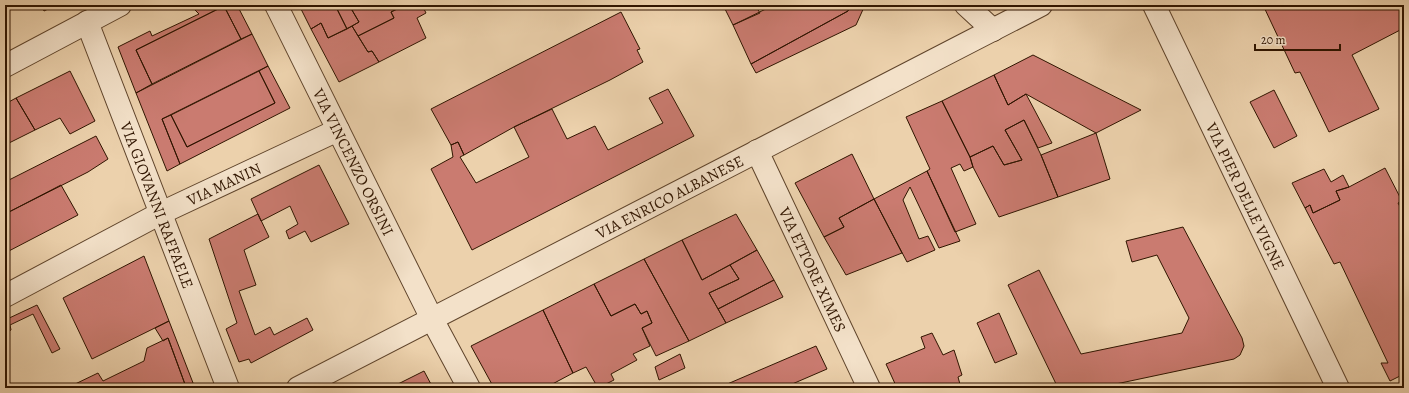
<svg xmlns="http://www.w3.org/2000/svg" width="1409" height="393" font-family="Alegreya,serif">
	<rect width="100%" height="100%" fill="#ecd1ac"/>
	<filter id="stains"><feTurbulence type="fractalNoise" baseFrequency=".005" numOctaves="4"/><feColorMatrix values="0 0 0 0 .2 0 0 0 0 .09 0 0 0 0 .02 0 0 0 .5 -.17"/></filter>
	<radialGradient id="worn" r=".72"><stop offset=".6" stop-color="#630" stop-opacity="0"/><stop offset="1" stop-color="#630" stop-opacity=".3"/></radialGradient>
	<path fill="#ca7b70" stroke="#301500" d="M41 5H56L44 11Z
		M202 5H237L252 34 241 39 224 6 136 50 152 84 136 93 118 47 150 31 152 36 199 14 194 9Z
		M299 5H335L347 29 328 38 321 23 311 29Z
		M335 5H349L359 22 347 29Z
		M349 5H397L399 8 391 12 394 18 358 36 352 26 359 22Z
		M397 5H422L426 13 417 18 426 38 379 62 372 51 368 52 358 36 394 18 391 12 399 8Z
		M723 5H755L760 13 733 25Z
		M774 5H851L848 11 751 64 733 25Z
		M851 5H865L856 25 756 73 751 64 848 11Z
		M1263 5H1404V28L1352 55 1379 109 1329 132 1300 72 1295 73Z
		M224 6 241 39 152 84 136 50Z
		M621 12 640 49 637 50 643 62 610 80 514 127 464 155 458 142 451 145 431 109Z
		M321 23 328 38 352 26 368 52 372 51 379 62 339 82 311 29Z
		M252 34 268 66 162 119 180 164 167 171 136 93Z
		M1033 55 1141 110 1096 133 1026 94 1008 105 994 75Z
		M268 66 290 108 180 164 162 119 171 115 187 147 275 103 259 71Z
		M70 71 95 121 70 134 60 118 35 130 16 98Z
		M259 71 275 103 187 147 171 115Z
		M994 75 1008 105 1026 94 1052 143 1038 148 1024 120 1005 130 1022 160 1004 165 993 146 970 157 942 101Z
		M668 89 694 136 472 250 431 169 453 157 451 145 458 142 464 155 460 157 476 183 529 157 514 127 552 109 567 139 595 126 608 150 663 123 649 98Z
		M1274 90 1297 136 1274 148 1250 102Z
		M16 98 35 130 5 145V104Z
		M942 101 970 157 973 167 964 171 960 164 951 168 976 224 955 232 927 171 930 169 906 117Z
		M1024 120 1041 155 1058 197 999 217 973 167 970 157 993 146 1004 165 1022 160 1005 130Z
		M1096 133 1110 179 1058 197 1041 155Z
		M96 136 108 159 88 172 5 214V182Z
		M852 154 874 199 839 218 844 227 824 237 795 183Z
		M319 165 349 224 311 242 305 231 289 239 286 231 298 224 290 206 261 221 251 199Z
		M1385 168 1402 201 1398 203 1404 214V374L1390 381 1381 363H1388L1340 262 1334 264 1305 208 1310 205 1313 213 1340 200 1336 191 1349 187Z
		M1324 169 1331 182 1343 175 1349 187 1336 191 1340 200 1313 213 1310 205 1305 208 1292 183Z
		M927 171 960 241 939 248 910 187 903 200 919 239 928 236 935 250 907 262 874 199Z
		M61 185 78 215 5 253V214Z
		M874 199 902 253 846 275 824 237 844 227 839 218Z
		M258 214 269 237 244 250 256 285 239 291 255 335 270 327 274 335 307 318 313 330 251 363 249 359 239 362 226 329 237 323 209 239Z
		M736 214 757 250 702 280 682 240Z
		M1183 227 1242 338 1244 346 1240 355 1234 359 1097 388H1058L1008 285 1039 270 1081 354 1182 333 1189 318 1157 255 1132 262 1126 241Z
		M682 240 702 280 730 265 739 279 709 293 726 323 689 341 644 259Z
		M757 250 774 280 718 309 709 293 739 279 730 265Z
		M144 256 169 321 92 359 63 298Z
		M644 259 689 341 656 356 642 328 652 323 647 311 641 314 635 304 611 316 594 284Z
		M774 280 783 297 726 323 718 309Z
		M594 284 611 316 635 304 641 314 647 311 652 323 642 328 650 346 633 354 637 360 611 374 614 380 598 388 586 367 573 373 543 310Z
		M37 305 60 349 52 353 33 314 10 325 11 330 5 334V320Z
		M543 310 573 373 545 388H494L471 346Z
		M999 313 1017 354 995 363 977 323Z
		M169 321 195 388H183L186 387 168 338 163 341 155 328Z
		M932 333 943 355 954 350 962 375 958 377 961 388H897L886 364 925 348 921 337Z
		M168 338 186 387 183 388H73L71 386 98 373 103 381 144 361 147 348Z
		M816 346 827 369 783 388H767L765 385 758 388H718Z
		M680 354 685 368 659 380 655 367Z
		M424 371 433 388H390Z"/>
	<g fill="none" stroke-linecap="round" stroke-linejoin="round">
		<g stroke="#5f442b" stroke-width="24">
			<g id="minor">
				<path id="s1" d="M276 5 432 319 469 388"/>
				<path d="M966 5 993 30"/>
				<path id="s2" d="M1154 5 1338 388"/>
				<path id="s3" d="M87 22 228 388"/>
				<path d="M5 66 120 5"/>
				<path id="s4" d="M757 151 869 388"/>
				<path id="s5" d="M5 296 161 213 338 130"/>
				<path id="s6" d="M298 388 1041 5"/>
			</g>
		</g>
		<use href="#minor" stroke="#f3e1c9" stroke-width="22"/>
	</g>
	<g text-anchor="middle" stroke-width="3.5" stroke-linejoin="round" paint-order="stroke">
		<g font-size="16" fill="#301500" stroke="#f3e1c9">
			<text dy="6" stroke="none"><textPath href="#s1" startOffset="175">VIA VINCENZO ORSINI</textPath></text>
			<text dy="6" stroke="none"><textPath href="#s5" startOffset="246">VIA MANIN</textPath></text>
			<text dy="6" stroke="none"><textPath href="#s6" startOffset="418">VIA ENRICO ALBANESE</textPath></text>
			<text dy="6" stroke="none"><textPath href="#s2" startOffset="212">VIA PIER DELLE VIGNE</textPath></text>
			<text dy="6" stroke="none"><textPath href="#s3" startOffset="196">VIA GIOVANNI RAFFAELE</textPath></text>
			<text dy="6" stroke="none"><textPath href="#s4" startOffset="131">VIA ETTORE XIMES</textPath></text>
		</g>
	</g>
	<rect width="1409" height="393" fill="none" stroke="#ecd1ac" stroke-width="20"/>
	<rect x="6" y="6" width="1397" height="381" fill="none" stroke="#301500" stroke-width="2"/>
	<rect x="10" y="10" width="1389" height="373" fill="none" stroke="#301500"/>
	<path d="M1255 44v6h85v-6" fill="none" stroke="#301500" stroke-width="2"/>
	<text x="1261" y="44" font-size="12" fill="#301500" stroke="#f3e1c9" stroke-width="3" paint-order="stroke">20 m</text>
	<rect width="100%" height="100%" filter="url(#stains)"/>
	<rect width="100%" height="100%" fill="url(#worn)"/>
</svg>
